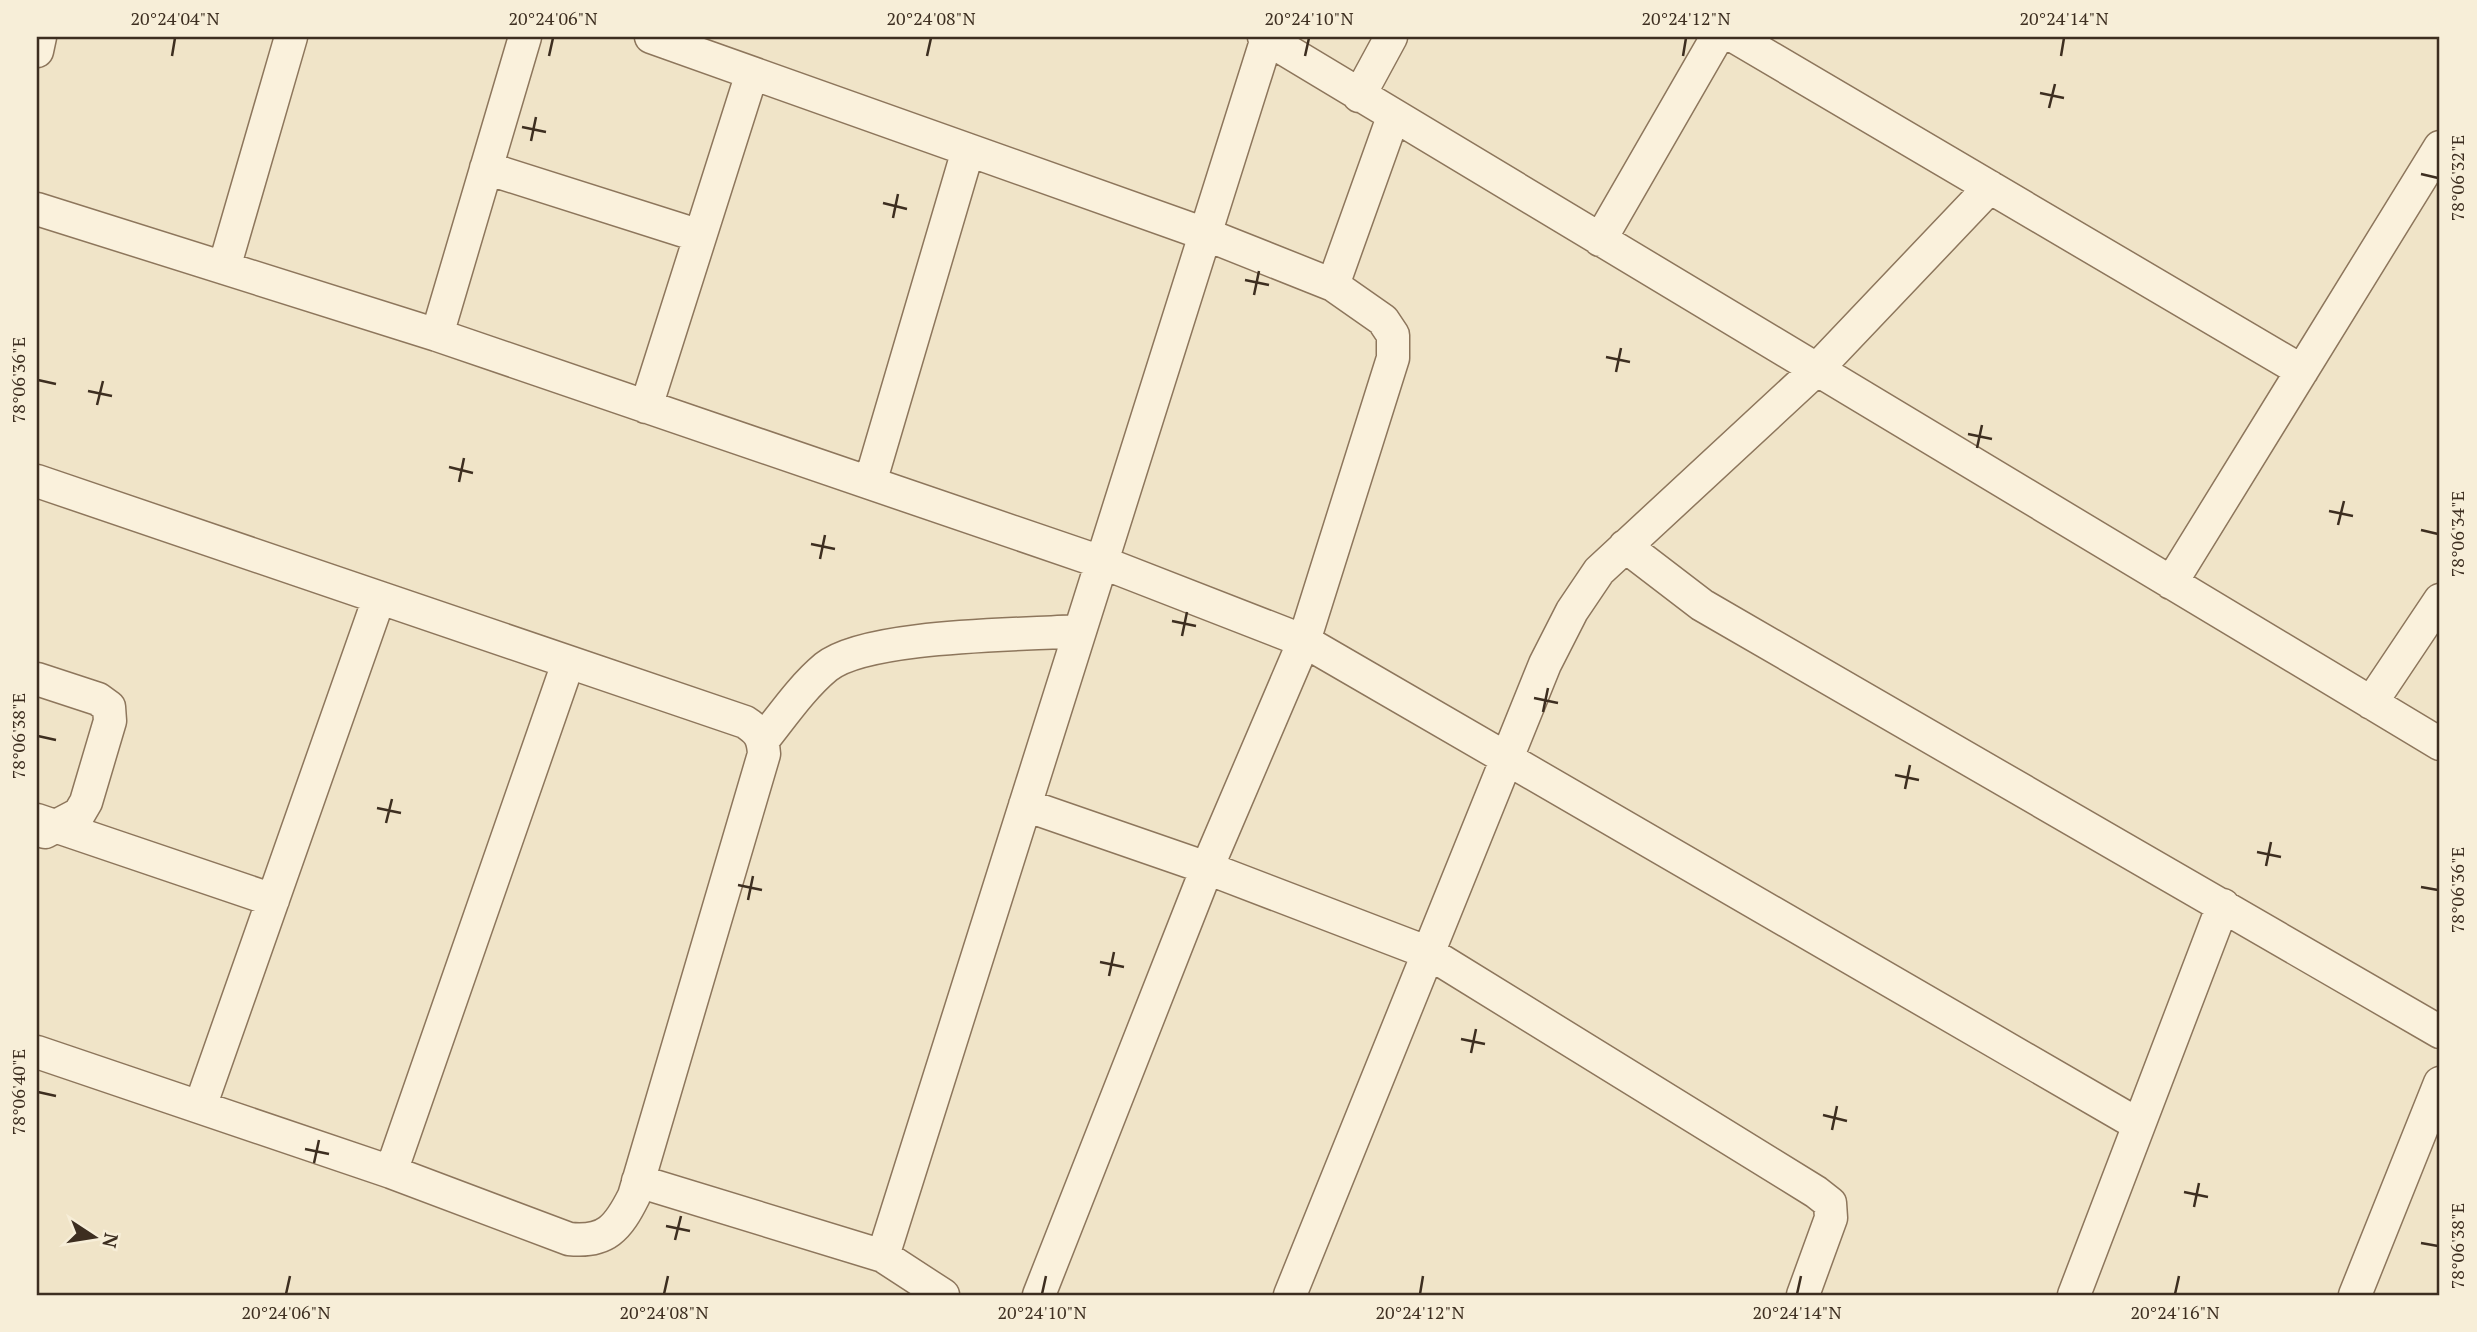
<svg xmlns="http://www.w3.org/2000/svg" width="2477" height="1332" font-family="'PT Serif',serif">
	<rect width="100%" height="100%" fill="#f0e4c8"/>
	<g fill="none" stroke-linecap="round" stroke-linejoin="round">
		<g stroke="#8d765c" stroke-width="35">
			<path id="street" d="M651 37 1205 234 1333 285 1383 320 1393 335V358L1304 641 1207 868 1039 1295
				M1264 37 2440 744
				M1735 37 2302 371
				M37 51 40 37
				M1359 96 1391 37
				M486 168 700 236
				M37 209 437 335 1101 562 1304 641 2139 1125
				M1600 240 1717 37
				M224 268 291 37
				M1333 285 1393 117
				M437 335 525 37
				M646 407 752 73
				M37 481 745 722C759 731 763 737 764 754L634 1196C618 1228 606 1243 569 1239L391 1172 37 1052
				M870 483 968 150
				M1625 546 1702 605 2440 1032
				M2171 583 2440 147
				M37 679 98 699 109 707 110 721 86 802 79 814 45 832
				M2371 703 2440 600
				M763 740C783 715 802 687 826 667 867 634 1023 635 1079 631
				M1025 805 1207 868 1429 953 1816 1192 1830 1203 1831 1218 1803 1295
				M37 820 273 900
				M200 1107 379 598
				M391 1172 568 663
				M638 1181 883 1256 1267 38
				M883 1256 943 1295
				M1290 1295 1545 664 1572 611 1599 571 1816 370 1990 187
				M2074 1295 2223 905
				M2355 1295 2440 1083"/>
		</g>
		<use href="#street" stroke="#faf1dc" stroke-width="32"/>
	</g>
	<path fill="none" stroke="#3d2e20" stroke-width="2.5" d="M172 56 175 38M549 56 553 38M927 56 931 38M1305 56 1309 38M1683 56 1686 38M2061 56 2064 38M2040 93 2064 98M2049 108 2055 84M522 127 546 132M531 141 536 117M2421 174 2438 178M883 203 907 209M893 218 898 194M1245 280 1269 285M1254 295 1259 271M1606 357 1630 362M1616 372 1621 348M38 380 56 384M88 391 112 396M97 405 103 381M1968 434 1992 439M1977 448 1982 425M449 467 473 473M459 482 464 458M2329 511 2353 516M2338 525 2344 501M2421 530 2438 534M811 544 835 549M820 559 825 535M1172 621 1196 626M1182 636 1187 612M1534 698 1558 703M1543 712 1548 688M38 736 56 740M1895 775 1919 780M1905 789 1910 765M377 808 401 813M386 823 392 799M2257 852 2281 857M2266 866 2271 842M738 885 762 890M2421 887 2438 890M748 900 753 876M1100 962 1124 967M1109 976 1114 952M1461 1039 1485 1044M1471 1053 1476 1029M38 1092 56 1096M1823 1115 1847 1121M1832 1130 1837 1106M305 1149 329 1154M314 1163 319 1140M2184 1192 2208 1197M2194 1207 2199 1183M666 1226 690 1231M675 1240 681 1216M2421 1243 2438 1246M286 1294 290 1276M664 1294 668 1276M1042 1294 1046 1276M1420 1294 1423 1276M1797 1294 1801 1276M2175 1294 2179 1276"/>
	<rect width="2477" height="1332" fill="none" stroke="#f7eed8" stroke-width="77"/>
	<g transform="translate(94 1237) rotate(102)" stroke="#f7eed8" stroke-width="5" paint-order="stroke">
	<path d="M0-5L12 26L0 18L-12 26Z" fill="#3d2e20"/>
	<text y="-10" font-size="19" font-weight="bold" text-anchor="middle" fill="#3d2e20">N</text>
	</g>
	<rect x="38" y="38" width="2400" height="1256" fill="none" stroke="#3d2e20" stroke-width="2.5"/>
	<g font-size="18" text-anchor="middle" fill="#3d2e20">
		<text x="175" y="25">20°24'04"N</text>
		<text x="553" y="25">20°24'06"N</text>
		<text x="931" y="25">20°24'08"N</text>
		<text x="1309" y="25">20°24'10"N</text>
		<text x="1686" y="25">20°24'12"N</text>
		<text x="2064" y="25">20°24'14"N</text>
		<text transform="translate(2458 178) rotate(-90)" y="6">78°06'32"E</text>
		<text transform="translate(19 380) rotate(-90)" y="6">78°06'36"E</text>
		<text transform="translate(2458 534) rotate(-90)" y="6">78°06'34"E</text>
		<text transform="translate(19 736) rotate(-90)" y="6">78°06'38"E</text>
		<text transform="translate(2458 890) rotate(-90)" y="6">78°06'36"E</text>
		<text transform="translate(19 1092) rotate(-90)" y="6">78°06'40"E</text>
		<text transform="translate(2458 1246) rotate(-90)" y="6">78°06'38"E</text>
		<text x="286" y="1319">20°24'06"N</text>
		<text x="664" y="1319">20°24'08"N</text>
		<text x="1042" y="1319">20°24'10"N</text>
		<text x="1420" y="1319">20°24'12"N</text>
		<text x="1797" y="1319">20°24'14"N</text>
		<text x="2175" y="1319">20°24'16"N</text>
	</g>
</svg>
